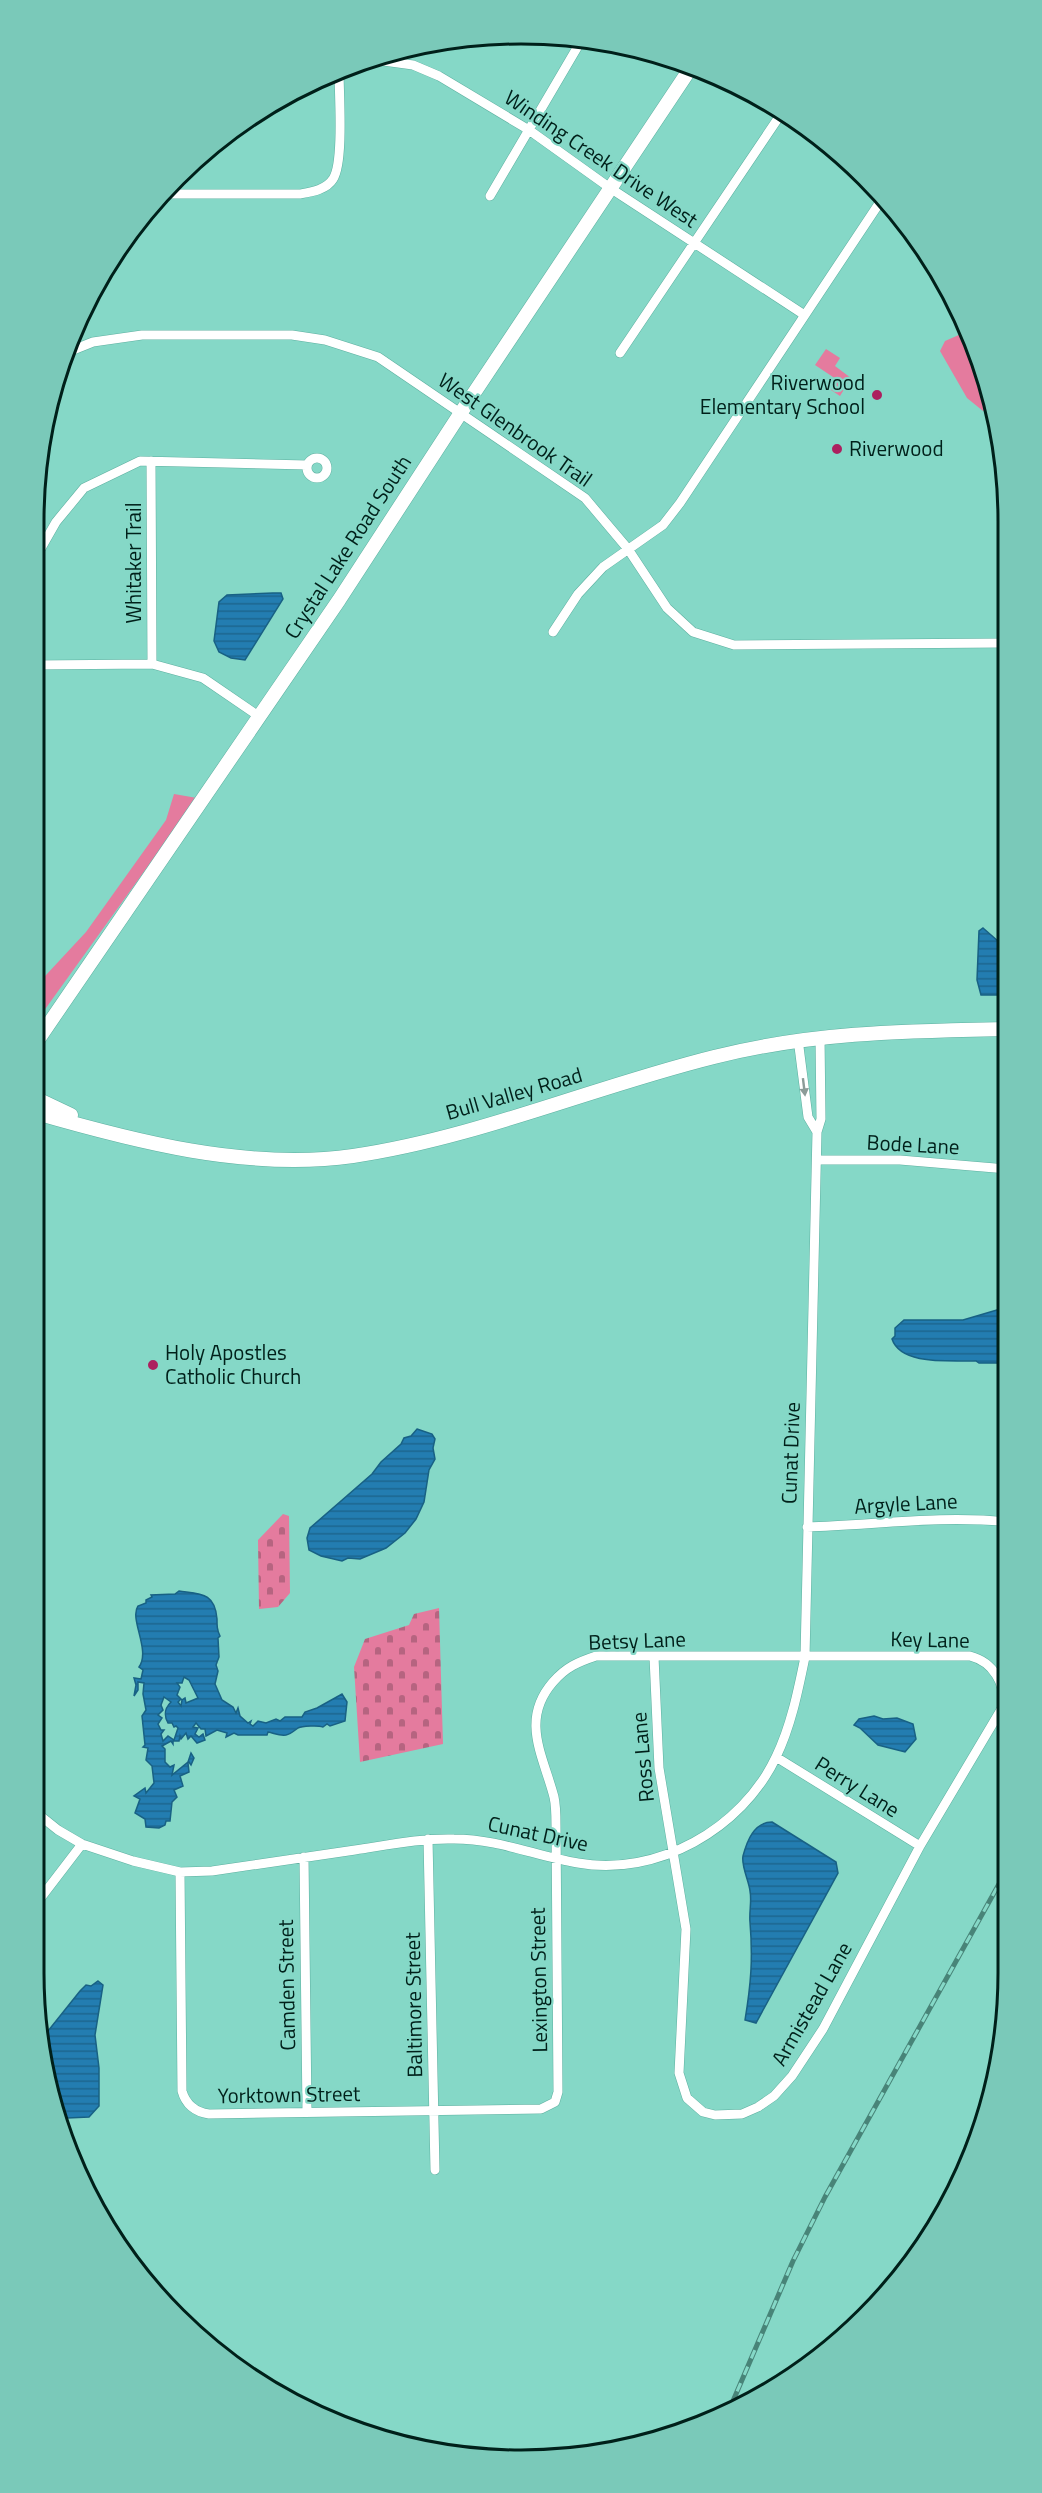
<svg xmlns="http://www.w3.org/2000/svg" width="1042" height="2493" font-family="'Titillium Web',sans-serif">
	<defs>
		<pattern id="cemetery-stones" width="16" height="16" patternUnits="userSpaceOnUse" patternTransform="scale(1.5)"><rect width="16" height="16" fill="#e47b9e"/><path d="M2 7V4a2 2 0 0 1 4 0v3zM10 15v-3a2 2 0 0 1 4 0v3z" fill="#b66480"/></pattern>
		<pattern id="water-rules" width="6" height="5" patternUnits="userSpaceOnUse" patternTransform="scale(1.5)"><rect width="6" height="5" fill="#237db1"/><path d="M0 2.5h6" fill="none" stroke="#1c668f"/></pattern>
	</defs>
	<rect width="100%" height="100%" fill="#85d8c7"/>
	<path fill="#e47b9e" d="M961 334 973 337 991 404 983 411 967 398 940 351 945 341Z
		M826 349 840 358 835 366 851 378 840 396 831 390 836 379 815 365Z
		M174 794 197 798 33 1026V989L86 932 166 820Z"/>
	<path fill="url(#cemetery-stones)" d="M283 1514 289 1516 290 1593 278 1607 259 1609 258 1540Z
		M439 1608 443 1744 360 1762 354 1667 365 1639 409 1625 414 1614Z"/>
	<path fill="url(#water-rules)" stroke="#186184" stroke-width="1.5" fill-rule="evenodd" d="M273 593H281L283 599 245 660 231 658 219 652 214 641 219 602 227 595Z
		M983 928 1006 948V995H981L977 980 979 931Z
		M1007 1307V1368L997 1363H979L976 1361C951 1360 901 1366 892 1339L895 1336V1328L904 1320H963Z
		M417 1429 432 1434 435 1439 433 1448 435 1459 429 1470 424 1502 416 1519 405 1533 386 1548 360 1559 348 1558 342 1561 321 1556 309 1550 307 1538 310 1528 372 1474 381 1462 401 1444 404 1438 411 1436Z
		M179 1591C200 1594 215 1592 217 1619 217 1626 217 1630 220 1636L218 1638 219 1657 216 1665 218 1671 215 1684 222 1700 233 1707 236 1713 238 1708 240 1716 248 1723 251 1721 250 1724 253 1726 258 1721 266 1723 276 1719 280 1721 285 1717H302L305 1712 317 1708 342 1694 347 1702 345 1721 330 1726 327 1724 323 1727C318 1725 302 1726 298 1728 295 1730 291 1734 286 1735 279 1736 274 1733 268 1732L267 1735H238L234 1733 226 1737 227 1733 217 1730 206 1736 205 1729H201L196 1723 193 1727 198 1728 195 1734 199 1737 203 1734 205 1740 197 1743 191 1736 188 1739 186 1733 181 1739 180 1736 179 1741H173V1744L171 1741 162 1746 165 1749V1762L170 1767 174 1765 172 1775 188 1762 191 1753 194 1758 191 1765 189 1762 188 1763 189 1772 180 1776 183 1786 174 1790 177 1797 172 1802 170 1821H166L165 1825 159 1828 146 1827 145 1819 135 1813 140 1799 134 1796 145 1788 146 1793 154 1783 152 1766 146 1760 148 1748 143 1747 145 1745 142 1716 146 1710 143 1694 144 1683 138 1682V1690L134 1696 136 1685 134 1678 141 1679 143 1670 139 1667C151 1650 129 1619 138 1606L146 1603V1600L152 1597 151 1595 175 1594ZM184 1677 189 1680 198 1698 186 1703 185 1698 182 1700 181 1706 178 1702 181 1699 177 1695 180 1687 177 1683H182ZM164 1697 171 1702C165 1708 163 1714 168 1723H172L174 1727 176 1726 178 1728 174 1740 168 1736 163 1741 161 1734 164 1730H161L158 1724 162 1718 158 1715 163 1710 161 1705Z
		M874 1716 883 1719 897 1718 913 1724 916 1739 905 1752 878 1745 860 1728 854 1725 859 1719Z
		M772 1822 836 1862 838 1873 756 2023 745 2020C751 1984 753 1959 750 1922 749 1912 752 1901 750 1891 749 1881 741 1866 743 1856 747 1841 754 1822 772 1822Z
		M98 1981 103 1985 95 2035 99 2068V2106L89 2117 67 2118 57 2116 44 2036 80 1991 86 1985 91 1986Z"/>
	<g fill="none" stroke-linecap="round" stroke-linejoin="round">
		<g stroke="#5db0a0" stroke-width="10">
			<path id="street" d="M369 59 413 65 439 76 529 130 610 188 803 314
				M160 194H300C311 192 326 190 333 179 344 163 339 93 339 71
				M490 196 581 41
				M620 353 783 111
				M63 354 93 342 142 335H292L325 340 378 357 585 498 628 549 667 608 693 632 734 645 1005 643
				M307 468a10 10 0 1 1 20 0a10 10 0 1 1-20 0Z
				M151 461 152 664
				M553 632 578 594 603 567 663 525 680 503 884 196
				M33 665 152 664 203 678 260 717
				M34 665V597L40 550 56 522 84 488 140 461 307 465
				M798 1039 808 1117 817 1132
				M817 1160H900L1007 1169
				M807 1527C874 1525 941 1515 1008 1522
				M776 1757 920 1846
				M33 1810 58 1830 82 1844 133 1861 180 1872 212 1871C259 1864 307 1857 355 1850 388 1845 421 1838 454 1839 498 1839 536 1856 578 1863 657 1877 742 1829 776 1757 791 1726 798 1691 805 1657L817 1132 821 1119 820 1037
				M428 1839 435 2170
				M304 1857 307 2112
				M180 1872 182 2091C186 2105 195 2112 209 2114L541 2109 555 2102 558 2092 556 1825C556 1816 556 1806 554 1797 543 1755 520 1720 553 1682 566 1667 578 1662 596 1656H970C993 1662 1007 1684 1002 1708L920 1846 823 2029 792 2076 774 2096 758 2107 742 2114 715 2115 703 2112 687 2098 679 2073 686 1929 659 1768 654 1657
				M33 1908 82 1844"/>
		</g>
		<g stroke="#5db0a0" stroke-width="15">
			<path id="secondary" d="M33 1047 339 600 460 414 692 66
				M33 1097 71 1115
				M33 1112C133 1141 247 1171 353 1156 476 1138 593 1087 714 1057 813 1032 905 1031 1006 1029"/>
		</g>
		<use href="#street" stroke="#fff" stroke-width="9"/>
		<use href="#secondary" stroke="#fff" stroke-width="14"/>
		<g stroke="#488478" stroke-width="5">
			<path id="rail" d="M730 2408 793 2261 825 2197 1009 1866"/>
		</g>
		<use href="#rail" stroke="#85d8c7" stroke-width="3" stroke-dasharray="9" stroke-linecap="butt"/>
	</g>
	<defs><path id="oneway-solid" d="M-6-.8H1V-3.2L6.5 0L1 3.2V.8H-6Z" transform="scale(1.5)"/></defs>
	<use fill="#8c9b98" href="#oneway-solid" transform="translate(804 1087) rotate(83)"/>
	<g fill="#ac205f" stroke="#85d8c7" stroke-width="2">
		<circle cx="877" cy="395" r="6"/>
		<circle cx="837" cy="449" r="6"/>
		<circle cx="153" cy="1365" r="6"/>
	</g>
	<g text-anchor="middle" stroke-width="4.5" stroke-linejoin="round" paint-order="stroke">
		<g font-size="21" fill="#00201a" stroke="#85d8c7">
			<text transform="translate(601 159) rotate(34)" y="7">Winding Creek Drive West</text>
			<text transform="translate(515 430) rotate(35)" y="7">West Glenbrook Trail</text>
			<text transform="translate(348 547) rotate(-57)" y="7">Crystal Lake Road South</text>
			<text transform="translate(134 563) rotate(-90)" y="7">Whitaker Trail</text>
			<text transform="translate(514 1094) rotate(-16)" y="7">Bull Valley Road</text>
			<text transform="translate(913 1145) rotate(3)" y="7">Bode Lane</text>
			<text transform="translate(791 1453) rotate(-88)" y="7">Cunat Drive</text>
			<text transform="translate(906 1504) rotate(-3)" y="7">Argyle Lane</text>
			<text transform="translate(930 1640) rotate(1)" y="7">Key Lane</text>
			<text transform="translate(637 1641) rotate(-2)" y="7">Betsy Lane</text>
			<text transform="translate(643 1757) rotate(-95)" y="7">Ross Lane</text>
			<text transform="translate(857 1787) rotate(32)" y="7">Perry Lane</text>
			<text transform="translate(538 1834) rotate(12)" y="7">Cunat Drive</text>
			<text transform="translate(539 1980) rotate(-91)" y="7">Lexington Street</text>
			<text transform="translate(287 1985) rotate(-91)" y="7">Camden Street</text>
			<text transform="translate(812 2004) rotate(-60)" y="7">Armistead Lane</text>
			<text transform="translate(414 2005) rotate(-91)" y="7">Baltimore Street</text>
			<text transform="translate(289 2095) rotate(-1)" y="7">Yorktown Street</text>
		</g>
		<g font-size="21" fill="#00201a" stroke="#85d8c7" text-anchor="start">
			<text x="865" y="390" text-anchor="end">Riverwood<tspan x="865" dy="24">Elementary School</tspan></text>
			<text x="849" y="456">Riverwood</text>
			<text x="165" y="1360">Holy Apostles<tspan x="165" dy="24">Catholic Church</tspan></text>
		</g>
	</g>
	<path d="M0 0H1042V2493H0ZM521 44H521A477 477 0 0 1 998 521V1973A477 477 0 0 1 521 2450H521A477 477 0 0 1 44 1973V521A477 477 0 0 1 521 44Z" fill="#7ac9b9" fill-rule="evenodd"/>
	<path fill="none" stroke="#00201a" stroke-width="3" d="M521 44H521A477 477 0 0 1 998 521V1973A477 477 0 0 1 521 2450H521A477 477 0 0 1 44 1973V521A477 477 0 0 1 521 44Z"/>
</svg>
